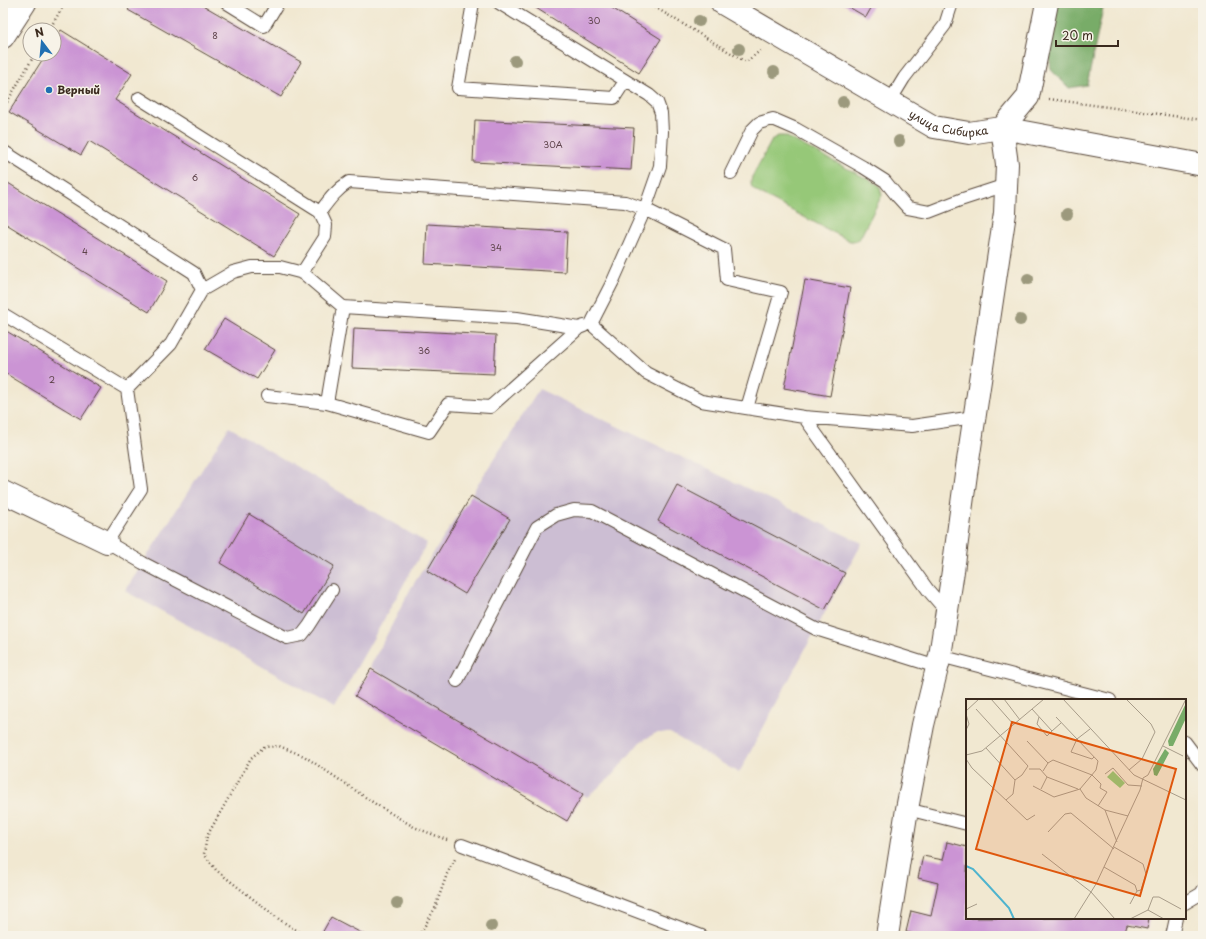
<svg xmlns="http://www.w3.org/2000/svg" width="1206" height="939" font-family="'Playpen Sans',sans-serif">
	<rect width="100%" height="100%" fill="#f7f3e8"/>
	<filter id="ink" filterUnits="userSpaceOnUse"><feTurbulence type="fractalNoise" baseFrequency=".025" numOctaves="2"/><feDisplacementMap in="SourceGraphic" scale="8" xChannelSelector="R" yChannelSelector="G"/><feConvolveMatrix kernelMatrix="1 2 1 2 8 2 1 2 1" color-interpolation-filters="sRGB"/></filter>
	<filter id="wash" filterUnits="userSpaceOnUse"><feTurbulence type="fractalNoise" baseFrequency=".012" numOctaves="4" result="noise"/><feDisplacementMap in="SourceGraphic" scale="16" xChannelSelector="R" yChannelSelector="G"/><feGaussianBlur stdDeviation="0.9" result="paint"/><feColorMatrix in="noise" values="0 0 0 0 0 0 0 0 0 0 0 0 0 0 0 0 0 1.4 0 .05"/><feComposite in="paint" operator="in"/></filter>
	<g filter="url(#wash)">
		<rect width="100%" height="100%" fill="#f1e8d1"/>
		<path fill="#ccbed3" d="M539 389 862 543 739 773 670 733H656L640 742 610 778 587 797 370 667 411 588Z
			M229 427 427 543 334 708 235 651 125 591Z"/>
		<path fill="#96c878" stroke="#68794b" d="M778 136H785L879 185 882 195 860 238 855 241H850L762 195C753 189 749 188 752 177L772 140Z"/>
		<path fill="#78ac68" stroke="#5a6b43" d="M1057 3H1104L1087 85 1069 88 1051 70 1048 47Z"/>
		<g id="blocks">
			<path fill="#cb94d4" d="M133 3H199L301 62 281 97 128 10Z
				M528 3H604L661 39 639 73Z
				M842 3H874L866 17Z
				M61 30 132 74 115 100 300 214 274 256 89 141 81 155 9 112 46 54H54V41Z
				M475 120 634 128 631 170 473 162Z
				M8 183 167 281 149 312 3 222V190Z
				M427 224 567 232 565 272 425 264Z
				M805 280 850 288 830 396 784 388Z
				M224 319 275 350 257 379 205 349Z
				M354 328 496 335 494 374 352 368Z
				M3 329 101 388 81 419 3 372Z
				M677 485 845 573 825 610 658 521Z
				M471 496 510 519 465 594 427 571Z
				M249 514 334 566 304 614 220 563Z
				M371 669 583 794 567 821 355 696Z
				M947 842 967 847V918H1149L1147 929 1127 925 1124 936H922L906 932 911 911 931 916 938 883 918 878 923 856 943 860Z
				M331 917 367 936 321 935Z"/>
		</g>
	</g>
	<g filter="url(#ink)">
		<use href="#blocks" fill-opacity="0" stroke="#564639" stroke-width="1"/>
		<g fill="none" stroke-linecap="round" stroke-linejoin="round">
			<g stroke="#564639" stroke-width="14">
				<path id="service" d="M227 3 264 26 278 3
					M473 3 458 88 614 98 625 81
					M499 3 649 95 657 102 661 113 662 132 660 166 645 209 613 281 591 324 646 373 701 401 804 417 912 426 974 417
					M3 8 16 17
					M139 98 320 212 326 225 325 237 302 273
					M890 101 904 78 945 25 952 3
					M3 151 194 273 202 290 171 344 127 389 141 489 107 542 143 563 287 638 302 635 309 626 332 590
					M731 173 752 130 759 123 773 119 796 129 863 167 885 181 897 196 908 208 929 212 960 200 1006 185
					M320 212C329 200 336 190 349 182L625 202 645 209 724 249 727 280 781 292 747 408
					M202 290 233 272 252 267H280L303 273 343 307 517 318 579 328
					M3 314 127 389
					M267 396 327 403 429 432 448 404 490 407 579 328 584 326
					M327 403 343 307
					M804 417 928 590 947 612
					M940 656 1110 700
					M457 681 537 527 556 515 574 510 592 511 816 629 937 667
					M1185 742 1203 766
					M907 809 967 824
					M462 845 702 936
					M1185 903 1202 893 1203 890
					M1172 936 1176 918"/>
			</g>
			<g stroke="#564639" stroke-width="24">
				<path id="minor" d="M3 492 107 542
					M887 936 907 809 923 725 940 656 953 571 966 474 1005 213 1007 164 1002 128 1203 165"/>
			</g>
			<g stroke="#564639" stroke-width="24">
				<g id="tertiary">
					<path id="s1" d="M722 3 934 127 969 133 1002 128 1028 97 1047 3"/>
					<path d="M3 37 25 3"/>
				</g>
			</g>
			<path stroke="#564639" stroke-width="2.5" stroke-dasharray="1 3" stroke-linecap="butt" d="M648 3 746 62 761 50
				M49 30 65 3
				M1049 99 1203 120
				M3 109 35 54
				M306 936 280 920 216 870 204 854 207 836 251 758 264 747 279 746 304 756 377 805 414 827 447 840
				M419 936 435 908 447 874 455 859"/>
			<use href="#service" stroke="#fff" stroke-width="12"/>
			<use href="#minor" stroke="#fff" stroke-width="22"/>
			<use href="#tertiary" stroke="#fff" stroke-width="22"/>
		</g>
		<g fill="#9c997d">
			<circle cx="699" cy="21" r="6"/>
			<circle cx="739" cy="49" r="6"/>
			<circle cx="515" cy="61" r="6"/>
			<circle cx="774" cy="72" r="6"/>
			<circle cx="843" cy="102" r="6"/>
			<circle cx="899" cy="141" r="6"/>
			<circle cx="1067" cy="214" r="6"/>
			<circle cx="1028" cy="279" r="6"/>
			<circle cx="1020" cy="320" r="6"/>
			<circle cx="397" cy="903" r="6"/>
			<circle cx="491" cy="926" r="6"/>
		</g>
	</g>
	<circle fill="#1f6fb2" stroke="#f7f3e8" stroke-width="1.5" cx="49" cy="90" r="4"/>
	<g text-anchor="middle" stroke-width="3" stroke-linejoin="round" paint-order="stroke">
		<g font-size="9" fill="#5f444c">
			<text x="594" y="24">30</text>
			<text x="215" y="39">8</text>
			<text x="553" y="148">30А</text>
			<text x="195" y="181">6</text>
			<text x="496" y="251">34</text>
			<text x="85" y="255">4</text>
			<text x="424" y="354">36</text>
			<text x="52" y="383">2</text>
		</g>
		<g font-size="11" font-weight="bold" fill="#3b2a1e" stroke="#f7f3e8" text-anchor="start">
			<text x="57" y="94">Верный</text>
		</g>
		<g font-size="11" fill="#3b2a1e" stroke="#f7f3e8">
			<text dy="4" stroke="none"><textPath href="#s1" startOffset="259">улица Сибирка</textPath></text>
		</g>
	</g>
	<g transform="translate(966 699)">
		<rect width="220" height="220" fill="#f1e8d1"/>
		<path d="M147 72 159 84 154 89 141 78Z" fill="#96c878"/>
		<path d="M220 4V19L207 47H203L202 42ZM199 50 203 54 191 77 188 76 187 70Z" fill="#78ac68"/>
		<path fill="none" stroke="#4fb4ce" stroke-width="2" d="M0 167 7 170 21 185 43 209 48 220"/>
		<path fill="none" stroke="#a89c89" stroke-width="1" d="M25 0 48 26M38 0 54 21M97 0 168 76 220 101M160 0 185 25 189 33 176 60 163 71M10 10 62 67 56 76 49 81 47 95 40 101M66 10 86 32 95 24M0 12 13 0M0 15 3 25 0 31M73 18 71 25 81 37 86 32M90 18 132 62 130 71 114 90 120 99 139 111 162 117M124 30 111 40 105 53 126 60 128 58M61 42 82 64 77 72M197 47 217 57M20 49 49 81M0 56 16 52 78 0M0 60 6 69 61 121 69 116M82 64 87 61 126 76 135 85 134 89 141 93 132 107M63 70H74L81 78 112 90M139 75 147 69 162 86 176 87M67 87 88 98 114 90M75 90 81 78M139 111 151 143M82 133 99 115 105 114 148 150M148 148 177 165 180 175 175 191 171 192M76 155 125 193 149 220M138 168 169 186 171 192 164 205M0 210 11 205M182 211 187 198H193L215 210M108 220 130 185 174 91 177 79 182 76 220 0M164 220 182 211 198 220"/>
		<path fill="#df570d" fill-opacity="0.15" stroke="#df570d" stroke-width="2" d="M46 23 210 70 174 197 10 150Z"/>
		<rect width="220" height="220" fill="none" stroke="#3b2a1e" stroke-width="2"/>
	</g>
	<rect width="1206" height="939" fill="none" stroke="#f7f3e8" stroke-width="16"/>
	<g transform="translate(42 42) rotate(344)"><circle r="19" fill="#f7f3e8" stroke="#aca397"/>
	<path d="M0-3L7 15L0 10L-7 15Z" fill="#1f6fb2"/>
	<text y="-6" font-size="11" font-weight="bold" text-anchor="middle" fill="#3b2a1e">N</text>
	</g>
	<path d="M1056 40v6h62v-6" fill="none" stroke="#3b2a1e" stroke-width="2"/>
	<text x="1062" y="40" font-size="12" fill="#3b2a1e" stroke="#f7f3e8" stroke-width="3" paint-order="stroke">20 m</text>
</svg>
